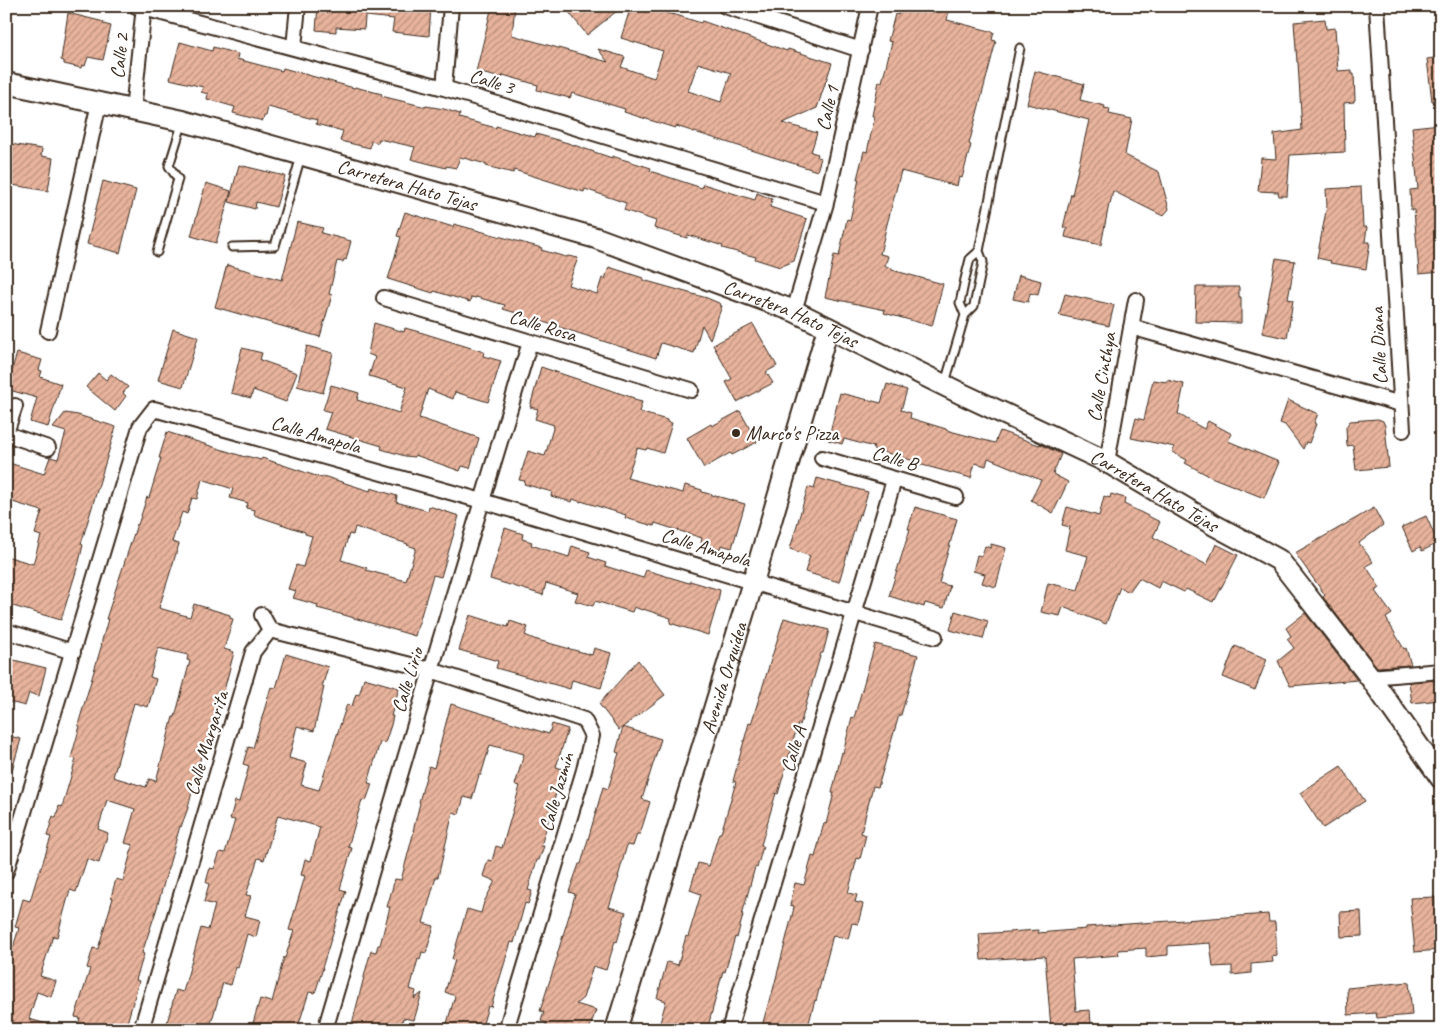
<svg xmlns="http://www.w3.org/2000/svg" width="1447" height="1036" font-family="Caveat,sans-serif">
	<defs>
		<pattern id="building-hatch" width="6" height="6" patternUnits="userSpaceOnUse" patternTransform="scale(1.25)"><rect width="6" height="6" fill="#e8b39c"/><path d="M-1 1l2-2M0 6l6-6M5 7l2-2" fill="none" stroke="#bd927f"/></pattern>
	</defs>
	<rect width="100%" height="100%" fill="#fff"/>
	<filter id="ink" filterUnits="userSpaceOnUse"><feTurbulence type="fractalNoise" baseFrequency=".02" numOctaves="2"/><feDisplacementMap in="SourceGraphic" scale="10" xChannelSelector="R" yChannelSelector="G"/><feConvolveMatrix kernelMatrix="1 2 1 2 8 2 1 2 1" color-interpolation-filters="sRGB"/></filter>
	<g filter="url(#ink)">
		<path fill="url(#building-hatch)" stroke="#3b2a1e" fill-rule="evenodd" d="M318 6H366L364 29 336 27V32L316 30Z
			M367 6H431L429 36 392 32 394 19 366 16Z
			M492 6H515L512 35 608 62 598 49 625 57 621 67 654 78 663 51 621 38 631 6H644L673 15V14L701 23 702 21 787 51 788 49 832 63 817 108 783 123 817 133 811 152 818 154 817 157 821 158 817 171 676 126 675 128 624 112 625 109 572 93 570 98 537 90 538 85 503 75 502 78 476 72ZM698 63 731 73 721 102 688 91Z
			M564 6H623L587 35Z
			M900 6H950L947 20 994 32 992 40 996 41 969 144 971 145 962 178 959 177 957 186 901 171 886 228 880 254 888 256 885 266 892 268V270L943 284 932 326 884 313 885 310 825 297 834 255 839 256 847 219 850 220 859 179H857L864 151 867 152 875 116H872L879 81 882 82 892 42 888 41 895 14 898 15Z
			M68 13 104 22 103 24 111 26 103 60 88 57 85 66 82 65 81 68 64 64V61L61 60Z
			M1325 19 1326 29 1335 28 1338 71 1352 70V74H1354L1355 100H1354V102L1344 103 1345 152 1290 155 1287 196H1279L1278 192 1258 191 1261 158 1276 159 1274 134 1302 130 1298 62H1297L1294 22Z
			M180 42 212 51 213 47 238 54 237 59 282 71 283 68 354 88 355 87 382 94 381 96 426 107V106L444 109 460 114 459 118 496 128V126L535 137 536 134 568 143 612 158V156L651 168 650 171 702 188 703 184 755 200 757 193 772 199 770 207 807 219 794 261 780 267 755 259 756 257 722 248 723 246 688 235 687 238 654 228 656 221 624 210 626 203 585 189 584 192 514 170 513 173 486 166V164L460 157 456 168 446 166V168L411 159 415 147 379 139 378 143 371 141 370 148 340 141 343 131 316 124 317 120 268 107 266 116H264L263 121 233 113 235 107 207 99 208 94 201 92 203 87 170 79Z
			M1441 57V101H1432L1427 59Z
			M1035 71 1084 84 1080 100 1105 106 1104 108 1110 109 1109 114 1132 119 1125 155 1159 172 1169 209 1163 216 1113 191 1110 204H1109L1101 245 1065 237 1067 228H1063L1071 194 1072 195 1089 120 1027 104Z
			M1441 124V272L1419 274 1414 210H1411L1410 190 1418 189 1412 127Z
			M10 144 42 149 41 156 53 158 48 191 6 184V170Z
			M239 165 285 176 276 207 256 202 255 209 229 202Z
			M103 181 136 190 120 253 87 244Z
			M206 183 231 191 216 243 191 236Z
			M1361 187 1363 227H1367L1365 242H1370L1366 269 1330 263 1331 261 1317 258 1327 206 1326 189Z
			M405 212 453 227 454 224 542 248 541 250 566 257 568 256 578 258 568 285 597 294 602 278 605 279 609 267 643 278V280L707 298 721 304 720 306H722L710 339 702 325 694 353 661 343 656 358 537 320V322L522 318 523 315 503 309 505 305 476 297V298L471 297 470 302 434 291 433 293 388 279 401 237 397 236Z
			M297 222 323 228 321 233 351 241 346 260 344 259 343 262 337 261 329 294 332 295 320 337 215 307 227 265 282 280Z
			M1276 258 1295 261 1288 299 1293 300 1287 338 1262 333Z
			M1019 275 1041 281 1038 295 1030 293 1028 302 1013 299Z
			M1196 287H1239V297H1241V323L1195 322Z
			M1065 294 1114 305 1109 326 1059 315Z
			M374 323 404 332 405 328 423 333 484 352 483 356 501 361 488 402 455 392 453 399 428 389 419 418 479 438 470 468 462 466 460 471 415 455V457L405 456 381 449 382 446 325 429 331 412 323 410 331 385 359 393 357 400 399 413 407 387 369 376 375 357 368 354Z
			M753 324 777 366 766 372 773 383 737 402 726 382 732 379 713 345Z
			M173 329 198 337 183 387 158 380Z
			M307 346 333 353 323 393 297 386Z
			M242 348 262 353 260 360 297 373 286 402 253 390 251 398 231 393Z
			M17 353 42 360 39 370 42 371 40 377 61 384 48 427 30 422 37 398 6 389Z
			M541 367 634 398V400L642 402 639 412 667 420V422L672 423 663 453 647 448 646 450 637 448 627 478 683 493 685 485 702 490V492L745 504 732 548 721 545 720 549 701 543 702 538 655 523 654 526 625 518 626 515 581 501V502L573 499 572 502 551 496 552 492 524 484 525 481 519 480 528 451 545 456 554 425 535 419 538 409 530 407Z
			M98 373 106 380 111 374 128 387 123 393 126 396 115 411 86 387Z
			M1153 380 1167 382V380L1184 384 1178 414 1204 429 1208 421 1232 434 1228 441 1279 462 1264 498 1211 477 1185 463 1187 460 1172 452 1175 447 1131 438 1136 418 1144 420Z
			M887 384 907 390 901 410 911 413 910 418 946 429V430L995 443 1000 431 1039 445 1040 444 1061 454 1053 474 1068 482 1053 513 1031 500 1041 480 988 458 986 466 975 463 971 478 911 462V460L873 449 874 447 844 439 842 444 828 440 840 393 881 403Z
			M1288 400 1318 414 1314 423 1316 424 1309 443 1306 442 1303 449 1285 425 1280 423Z
			M740 411 757 442 732 455 730 453 704 468 687 438 711 424 712 426Z
			M65 413 78 415 116 427 81 544 83 545 79 562 61 620 6 604V556L33 564 41 536 35 534 42 511 6 500V462L44 474 50 457 58 459 66 432 53 428Z
			M1378 419 1383 421 1385 426 1389 467 1356 470 1353 445 1347 446 1346 427 1350 421Z
			M167 432 245 457 246 456 261 460 262 458 322 478 323 476 370 491 371 488 397 496 396 502 428 511 429 506 459 516 441 577 433 575 415 636 344 615 317 608 318 605 293 598 296 591 288 589 296 565 303 567 312 536 305 534V532L254 515 255 510 246 508 248 503 230 498 233 489 202 479 197 499 192 498 187 514 182 512 172 542 179 544 159 608 190 617 194 604 230 615V618L233 619 224 649 234 652 216 722 214 721 204 757 201 756 188 808 181 827 180 826 156 911 142 953 144 954 136 980 139 981 125 1030 110 1025 109 1030H77L80 1018 75 1017 90 969 87 968 93 948 98 949 113 898 111 897 116 879 123 881 133 845 125 843 135 809 107 800 98 829 108 833 99 863 87 859 76 892 70 890 57 937 53 936 40 976 56 981 51 997 37 992 29 1019 54 1026V1030H6V970L19 928 15 927 23 899 30 901 39 871H40L51 837 47 836 53 816 56 818 59 806 62 807 76 759 71 758 80 726 78 725 102 644H101L108 619H106L137 524 138 525 147 497 149 498 161 458H159ZM355 527 408 544 407 545 416 548 406 581 366 570 367 568 341 560 349 534 353 535ZM158 648 188 655 187 660 190 661 175 717H173L156 781 149 779 146 787 113 777 134 703 148 707 156 679 150 677Z
			M817 478 868 492 861 515 859 514 839 582 805 572 810 556 790 549 808 487 814 489Z
			M1111 494 1125 498 1124 504 1160 522 1153 537 1207 565 1216 544 1238 555 1215 600 1214 599 1213 602 1186 589 1184 592 1161 581 1158 588 1139 578 1129 592 1120 587 1106 624 1063 607 1060 616 1041 612 1048 583 1078 590 1088 556 1065 550 1070 527 1062 525 1067 507 1099 516 1104 496 1110 498Z
			M915 507 957 519 939 583 950 586 944 608 925 603 924 607 889 596 910 529H908Z
			M1374 508 1383 525 1359 543 1373 562 1366 566 1380 588 1375 591 1392 614 1386 618 1404 649 1406 648 1411 665 1377 667 1323 597 1325 595 1295 553Z
			M1426 516 1438 543 1422 551 1420 547 1413 551 1402 527Z
			M505 528 523 534 522 539 532 542 531 545 569 557 572 546 590 552 588 557 606 563 605 566 643 578 646 570 689 583 690 581 720 590 718 601 708 635 670 623 671 618 643 609 642 610 634 607 632 612 595 601 593 606 575 601 578 593 546 583 543 595 490 579Z
			M991 544 1006 548 996 587 982 583 985 574 973 571 977 555 982 556 985 546 991 548Z
			M955 611 988 621 983 639 950 630Z
			M1305 613 1357 680 1290 686 1278 661 1294 648 1287 639 1291 636 1286 628Z
			M470 615 508 627 510 621 528 627 525 635 534 639 592 655 594 648 611 653 601 688 572 680 570 689 496 668 498 661 459 650Z
			M784 618 829 630 823 653H821L800 725 798 724 778 794 776 793 761 845 763 846 757 868 755 867 742 915H743L737 938 735 937 725 972 723 971 707 1030H658L666 1001 657 998 667 962 678 965 686 936 688 937 701 894 690 890 698 863 709 866 719 833H721L736 782 733 781 749 723 751 724Z
			M875 644 918 655 901 715H899L878 787 873 786 861 833 866 835 860 859 857 858 848 893 857 895 855 902 863 904 858 924 852 923 848 939 833 935 816 1001 815 1000 807 1030H774L762 1026 771 994H772L793 912 794 906 790 905 795 883 804 885 812 856 815 857 824 823 826 824 834 793H832L842 752 843 753 852 717 854 718Z
			M1235 646 1267 659 1255 690 1223 677Z
			M286 654 328 667 322 687H324L314 731 297 726 289 758 307 763 301 785 319 790 347 704 352 706 356 694 359 695 364 678 399 688 391 716H393L391 725 385 743 380 742 368 783 372 784 366 801 362 800 348 847 352 848 340 889 346 891 322 968H323L315 993 309 992 297 1030H251L260 999 272 1002 284 957 285 958 294 931 289 930 305 876 301 875 305 859 311 861 320 827 278 815 264 860 258 858 246 895 251 896 245 916 260 920 256 937 247 934 238 968 236 967 231 985 223 983 209 1030H165L176 990 183 992 201 928 208 930 215 905 204 902 209 884 206 882 210 868 214 869 220 852 225 853 235 820 230 819 235 801 239 802 249 766 243 764 248 747 253 748 271 687 276 688Z
			M6 658 46 668 39 696 29 693 25 706 6 701Z
			M638 660 665 695 619 730 599 704Z
			M1441 680V700L1412 703 1409 682Z
			M451 704 549 734 552 724 568 729 556 767 563 769 541 846H544L539 860H537L528 890 532 891 528 904 525 903 514 943 511 942 491 1007 488 1006 481 1030H445L455 996 445 992 455 960 452 959 467 909 481 913 484 902 495 881 483 876 488 860 492 861 496 846 502 848 520 786 515 785 524 754 490 745 481 775H479L472 799 464 797 459 814 453 812 438 877H436L423 923 434 926 426 953 422 952 420 960 418 959 410 989 416 991 414 999 422 993 414 1020 403 1018 400 1030H355L357 1025 352 1024 366 969 371 951 376 952 378 945H380L390 907H387L395 879 401 880 414 831H413L420 803 419 802 429 766 434 768Z
			M623 727 661 739 642 799 650 802 640 834H637L633 846 627 845 618 877H619L609 907 626 912 617 942 615 941 606 970 593 966 583 998 576 1004 596 1010 589 1030H543L547 1023 541 1021 544 1012 540 1011 558 955H557L572 906 575 894 569 892 579 864H581L603 787 608 789 619 753 616 752Z
			M6 735 21 739 10 777 6 776Z
			M1341 766 1365 801 1323 828 1300 793Z
			M1435 897 1436 910H1441V938L1438 939 1439 950 1415 952 1410 898Z
			M1361 911 1362 936 1341 937 1340 912Z
			M1268 914 1269 922H1275L1277 955 1272 956 1273 962 1251 964V973L1232 975V966L1213 967 1210 943 1168 946V955L1146 957V948L1118 950 1119 955 1072 959 1076 1011 1090 1010 1091 1024 1051 1028 1045 956 981 960 979 934 1038 930V933L1086 929V927Z
			M1409 982 1412 1015 1377 1018 1376 1013 1348 1015 1347 988Z"/>
		<g fill="none" stroke-linecap="round" stroke-linejoin="round">
			<g stroke="#3b2a1e" stroke-width="11">
				<path id="lane" d="M232 247 275 246 301 156
					M157 252 178 179 169 166 183 121
					M965 315 960 303 965 279 970 259 979 251
					M945 383 965 315 974 306 983 262 979 251 1020 48"/>
			</g>
			<g stroke="#3b2a1e" stroke-width="18">
				<path id="street" d="M136 6 444 88 826 203
					M725 6 861 50
					M1377 6 1403 430
					M294 47 298 6
					M444 88 451 6
					M133 111 144 6
					M384 298 691 390
					M794 311 826 203 870 6
					M1131 327 1401 404
					M48 331 99 103
					M6 433 15 406
					M6 434 48 448
					M822 458 956 497
					M1107 462 1136 300
					M262 615 270 630
					M270 630 431 670 584 720 592 736 584 770 506 1030
					M6 631 73 652
					M1370 677 1441 671
					M6 872 140 427 154 409 482 501 935 637
					M141 1030 253 652 270 630
					M325 1030 431 670 530 342
					M729 1030 894 480"/>
			</g>
			<g stroke="#3b2a1e" stroke-width="24">
				<g id="secondary">
					<path id="s1" d="M6 83 183 121 596 238 794 311 962 394 1107 462 1214 525 1279 560 1370 677 1441 778"/>
					<path id="s2" d="M616 1030 753 582 828 328"/>
				</g>
			</g>
			<use href="#lane" stroke="#fff" stroke-width="7"/>
			<use href="#street" stroke="#fff" stroke-width="14"/>
			<use href="#secondary" stroke="#fff" stroke-width="20"/>
		</g>
	</g>
	<circle fill="#3b2a1e" stroke="#fff" stroke-width="2" cx="736" cy="433" r="5"/>
	<g text-anchor="middle" stroke-width="4.5" stroke-linejoin="round" paint-order="stroke">
		<g font-size="20" fill="#3b2a1e" stroke="#fff">
			<text transform="translate(119 56) rotate(-84)" y="7">Calle 2</text>
			<text transform="translate(492 81) rotate(17)" y="7">Calle 3</text>
			<text transform="translate(827 108) rotate(-77)" y="7">Calle 1</text>
			<text dy="7" stroke="none"><textPath href="#s1" startOffset="414">Carretera Hato Tejas</textPath></text>
			<text dy="7" stroke="none"><textPath href="#s1" startOffset="819">Carretera Hato Tejas</textPath></text>
			<text transform="translate(543 325) rotate(17)" y="7">Calle Rosa</text>
			<text transform="translate(1378 346) rotate(-93)" y="7">Calle Diana</text>
			<text transform="translate(1101 377) rotate(-80)" y="7">Calle Cinthya</text>
			<text transform="translate(316 434) rotate(16)" y="7">Calle Amapola</text>
			<text transform="translate(895 458) rotate(16)" y="7">Calle B</text>
			<text dy="7" stroke="none"><textPath href="#s1" startOffset="1224">Carretera Hato Tejas</textPath></text>
			<text transform="translate(706 547) rotate(17)" y="7">Calle Amapola</text>
			<text dy="7" stroke="none"><textPath href="#s2" startOffset="368">Avenida Orquídea</textPath></text>
			<text transform="translate(407 680) rotate(-73)" y="7">Calle Lirio</text>
			<text transform="translate(206 743) rotate(-73)" y="7">Calle Margarita</text>
			<text transform="translate(793 749) rotate(-73)" y="7">Calle A</text>
			<text transform="translate(556 792) rotate(-74)" y="7">Calle Jazmín</text>
		</g>
		<g font-size="20" fill="#3b2a1e" stroke="#fff" text-anchor="start">
			<text x="746" y="440">Marco's Pizza</text>
		</g>
	</g>
	<rect width="1447" height="1036" fill="none" stroke="#fff" stroke-width="25"/>
	<rect x="12" y="12" width="1422" height="1011" fill="none" stroke="#3b2a1e" stroke-width="2" filter="url(#ink)"/>
</svg>
